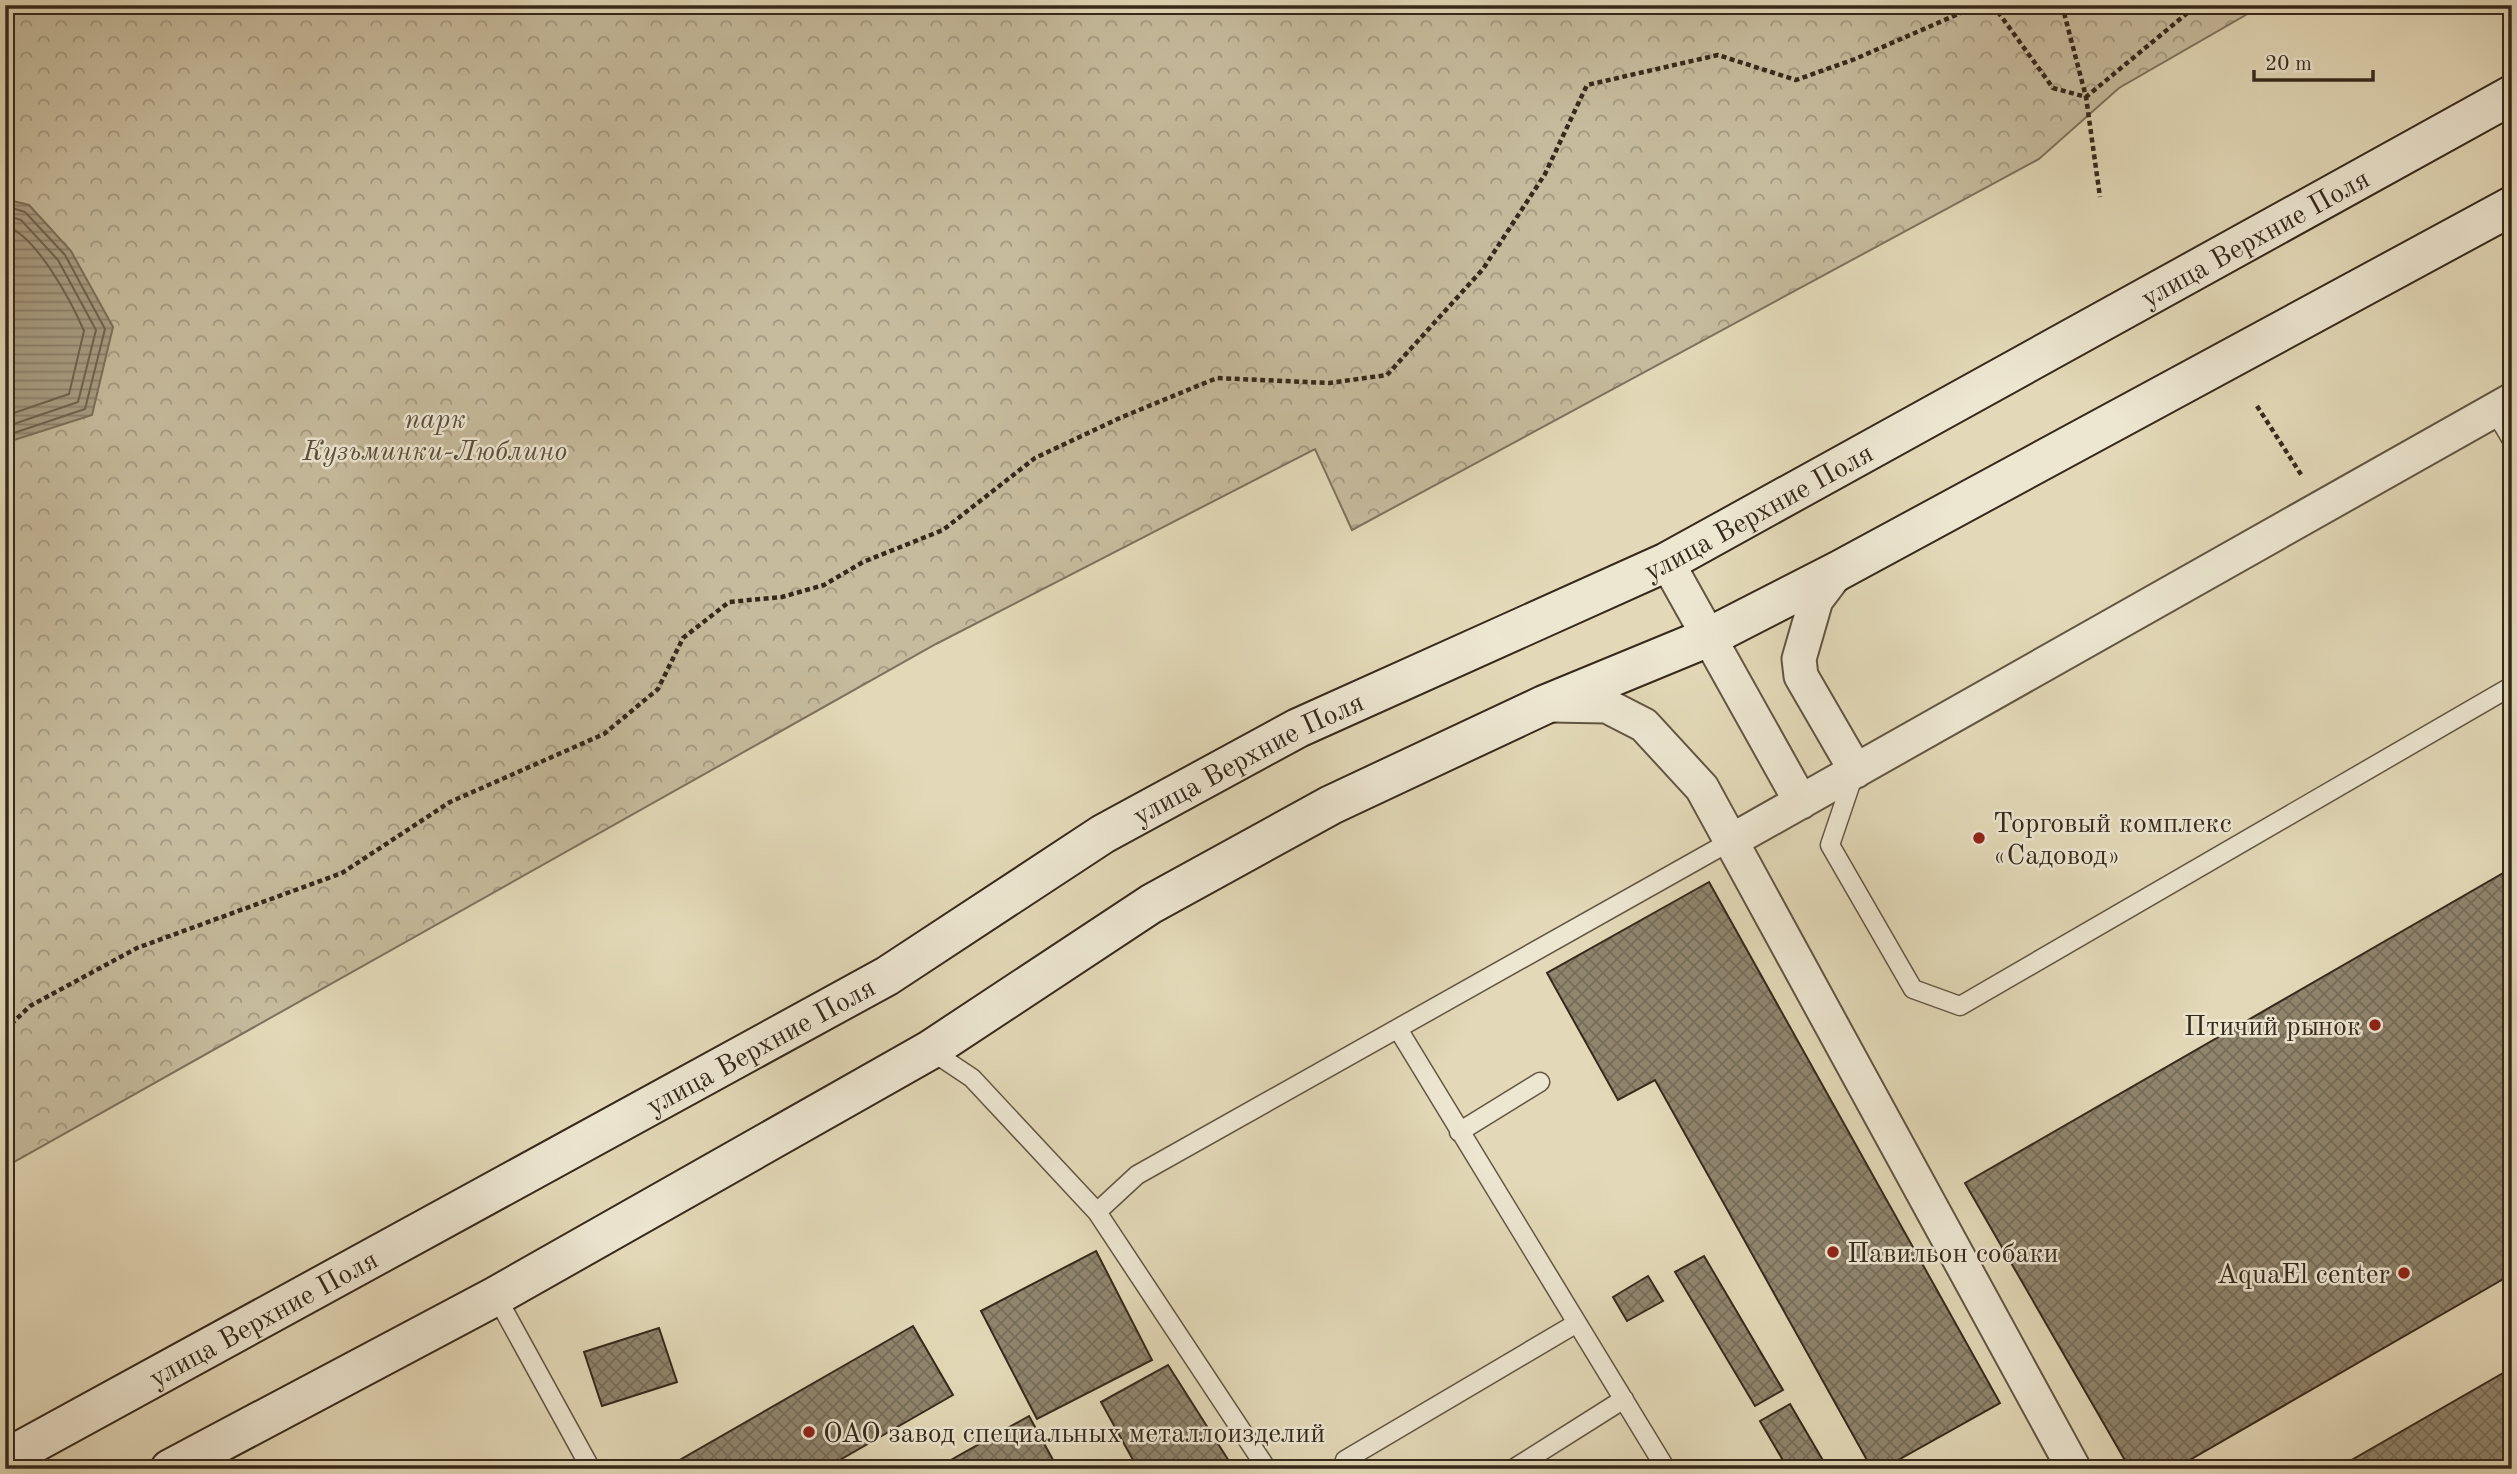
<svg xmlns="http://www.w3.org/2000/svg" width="2517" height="1474" font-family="'Old Standard TT',serif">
	<defs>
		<pattern id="park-crowns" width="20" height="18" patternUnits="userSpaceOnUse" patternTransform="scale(1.75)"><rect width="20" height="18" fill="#c6bb9d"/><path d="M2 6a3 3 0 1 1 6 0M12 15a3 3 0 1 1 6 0" fill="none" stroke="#a2987f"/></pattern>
		<pattern id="water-rules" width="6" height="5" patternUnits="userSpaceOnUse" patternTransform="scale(1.75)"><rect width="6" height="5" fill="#a89d83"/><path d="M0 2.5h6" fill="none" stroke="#8a806a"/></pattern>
		<pattern id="building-cross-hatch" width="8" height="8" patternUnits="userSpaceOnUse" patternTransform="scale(1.75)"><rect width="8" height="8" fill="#90856d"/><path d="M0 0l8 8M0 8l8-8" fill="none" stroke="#766d59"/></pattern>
	</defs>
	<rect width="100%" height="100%" fill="#e3d9b8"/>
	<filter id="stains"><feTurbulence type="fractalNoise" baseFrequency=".00286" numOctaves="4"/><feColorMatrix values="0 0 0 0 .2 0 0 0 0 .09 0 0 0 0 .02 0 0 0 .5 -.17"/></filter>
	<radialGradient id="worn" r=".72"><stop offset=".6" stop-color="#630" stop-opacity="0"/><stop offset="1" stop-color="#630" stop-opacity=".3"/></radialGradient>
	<path fill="url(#park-crowns)" stroke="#7e725c" stroke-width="2" d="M5 5H2263L2119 88 2039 159 1352 530 1315 449 936 644 5 1167Z"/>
	<path fill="url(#water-rules)" stroke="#7a6f59" stroke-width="2" d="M5 199 29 205 71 251 113 327 92 415 5 443Z"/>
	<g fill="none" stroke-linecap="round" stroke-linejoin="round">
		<path stroke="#6f634f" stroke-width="2" d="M5 206 25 212 65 255 105 329 85 409 5 436
			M5 215 21 220 58 260 96 330 78 402 5 427
			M5 226C36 234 72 303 84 331L69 394 5 416"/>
	</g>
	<path fill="url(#building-cross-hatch)" stroke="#36291b" stroke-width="2" d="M2512 868V1274L2174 1469H2130L1965 1183Z
		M1709 882 2000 1403 1882 1469H1872L1655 1080 1618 1100 1547 973Z
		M1096 1251 1152 1360 1037 1419 981 1311Z
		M1704 1256 1783 1390 1755 1406 1675 1272Z
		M1648 1276 1663 1301 1627 1321 1613 1297Z
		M913 1326 953 1395 824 1469H664Z
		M659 1328 677 1382 602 1406 584 1352Z
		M1168 1365 1234 1469H1138L1101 1402Z
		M2512 1368V1469H2336Z
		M1790 1404 1828 1469H1788L1760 1421Z
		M1029 1416 1058 1469H935Z"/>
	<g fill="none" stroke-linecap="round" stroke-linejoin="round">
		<g stroke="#615542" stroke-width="21">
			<path id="service" d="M2494 410 2512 440
				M1854 774 1830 845 1913 989 1960 1006 2512 686
				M1398 1029 1666 1469
				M930 1050 972 1078 1097 1212 1267 1469
				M1459 1132 1540 1082
				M1097 1212 1137 1175 1731 841
				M496 1296 591 1469
				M1345 1460 1577 1323
				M1513 1469 1624 1399"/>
		</g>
		<g stroke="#615542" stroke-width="37">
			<path id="minor" d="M1667 562 1801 802
				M1838 571 1816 600 1799 659 1801 676 1856 771
				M1550 705 1607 706 1644 725 1702 788 2074 1469
				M1731 841 2512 400"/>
		</g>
		<g stroke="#36291b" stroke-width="42">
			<g id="secondary">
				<path id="s1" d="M5 1459 887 976 1103 834 1298 728 1667 562 2512 95"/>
				<path d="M170 1469 496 1296 930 1050 1151 904 1331 805 1544 705 1709 637 1838 571 2512 206"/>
			</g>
		</g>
		<path stroke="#36291b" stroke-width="4.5" stroke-dasharray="5 3.5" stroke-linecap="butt" d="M1993 5 2053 88 2086 97 2197 5
			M2062 5 2086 97 2100 197
			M2257 406 2302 476
			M5 1030 30 1006 137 948 342 873 450 802 604 734 658 689 683 638 729 602 782 597 824 585 863 562 943 530 1035 458 1122 417 1217 378 1329 383 1387 375 1483 269 1545 174 1587 85 1718 55 1796 80 1855 59 1979 5"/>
		<use href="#service" stroke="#ede6d1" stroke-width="18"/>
		<use href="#minor" stroke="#ede6d1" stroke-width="33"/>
		<use href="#secondary" stroke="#ede6d1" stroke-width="38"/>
	</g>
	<g fill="#8f2418" stroke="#ede6d1" stroke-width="2.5">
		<circle cx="1979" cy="838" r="7"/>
		<circle cx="2375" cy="1025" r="7"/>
		<circle cx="1833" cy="1252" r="7"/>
		<circle cx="2404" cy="1273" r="7"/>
		<circle cx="809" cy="1432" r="7"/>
	</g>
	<g text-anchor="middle" stroke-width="5" stroke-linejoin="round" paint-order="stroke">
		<g font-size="28" fill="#36291b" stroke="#ede6d1">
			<text dy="10" stroke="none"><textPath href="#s1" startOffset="2562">улица Верхние Поля</textPath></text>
			<text dy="10" stroke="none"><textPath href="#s1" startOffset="1995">улица Верхние Поля</textPath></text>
			<text dy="10" stroke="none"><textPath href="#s1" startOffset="1428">улица Верхние Поля</textPath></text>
			<text dy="10" stroke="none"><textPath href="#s1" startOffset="861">улица Верхние Поля</textPath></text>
			<text dy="10" stroke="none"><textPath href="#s1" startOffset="294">улица Верхние Поля</textPath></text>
		</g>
		<g font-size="28" font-style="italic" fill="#5a4e3c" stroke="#ede6d1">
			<text x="435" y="428">парк<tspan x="435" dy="32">Кузьминки-Люблино</tspan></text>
		</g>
		<g font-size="28" fill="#36291b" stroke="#ede6d1" text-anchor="start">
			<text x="1993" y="832">Торговый комплекс<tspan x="1993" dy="32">«Садовод»</tspan></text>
			<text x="2361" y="1035" text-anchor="end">Птичий рынок</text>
			<text x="1847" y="1262">Павильон собаки</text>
			<text x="2390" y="1283" text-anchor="end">AquaEl center</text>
			<text x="823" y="1442">ОАО завод специальных металлоизделий</text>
		</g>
	</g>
	<rect width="2517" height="1474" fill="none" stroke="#e3d9b8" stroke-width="28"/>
	<rect x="7" y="7" width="2503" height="1460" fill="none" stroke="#36291b" stroke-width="3.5"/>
	<rect x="14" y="14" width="2489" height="1446" fill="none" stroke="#36291b" stroke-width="2"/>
	<path d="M2254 70v10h119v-10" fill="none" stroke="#36291b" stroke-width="3.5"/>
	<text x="2265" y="70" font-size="21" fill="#36291b" stroke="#ede6d1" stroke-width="5" paint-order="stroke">20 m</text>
	<rect width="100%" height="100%" filter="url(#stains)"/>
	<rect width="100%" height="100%" fill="url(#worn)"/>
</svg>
